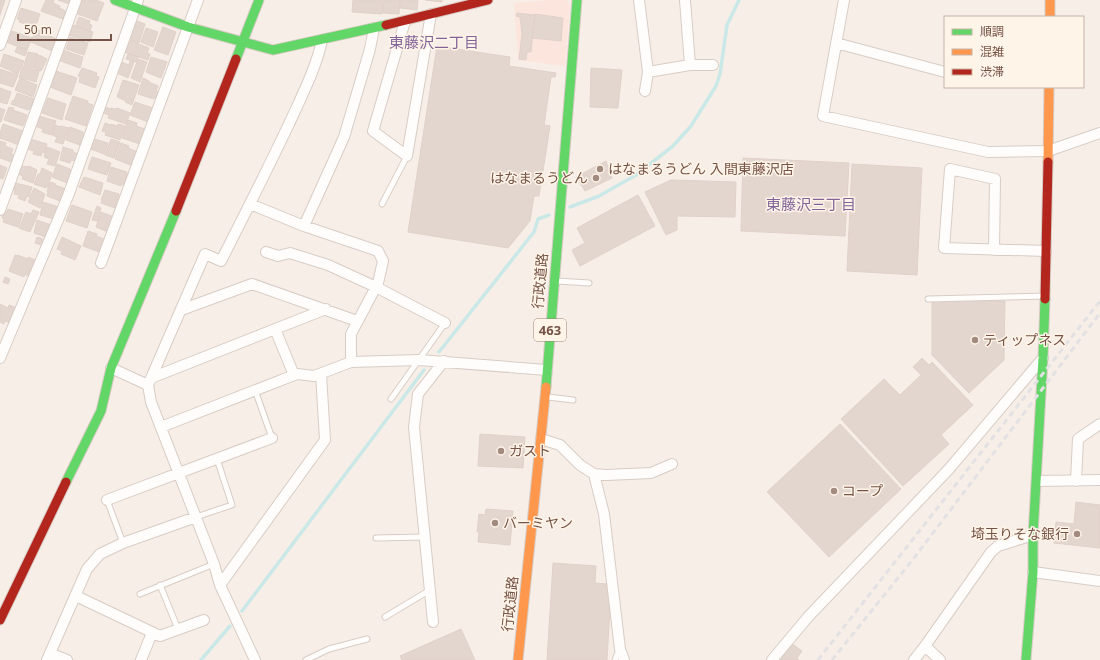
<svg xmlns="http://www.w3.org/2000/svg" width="1100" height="660" font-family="'Noto Sans','Noto Sans JP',sans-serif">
	<rect width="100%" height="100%" fill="#f7efe7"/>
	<path fill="#fbe5dd" d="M548 0H566L570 5 565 66 518 60 514 3Z"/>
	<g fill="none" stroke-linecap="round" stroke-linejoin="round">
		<path stroke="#cae8e7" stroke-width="3.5" d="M570 207 599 196 636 175 673 146 691 126 716 86 720 74 727 25 739 0
			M439 352 534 232 538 219 549 215
			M242 611 424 370
			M201 660 230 626"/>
	</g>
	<path fill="#e3d6cf" stroke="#e0d1c9" d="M0 0H5L0 15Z
		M46 0H54L53 3 60 6 59 8 64 10 66 12 63 19 41 11Z
		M58 0H71L69 4Z
		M80 0H96L104 3 97 21 75 13Z
		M353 0H383L382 14 352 12Z
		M384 0H400L399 14 383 13Z
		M400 0H418L417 10 400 8Z
		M425 0H442V2Z
		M21 8 40 14 37 23H35L34 25 29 23V25L19 22 20 20 17 19Z
		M517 13 535 15 531 52H527L526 60 519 59 522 34 520 17 516 16Z
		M535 14 563 18 561 41 532 38Z
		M79 17 90 21 89 24 92 25 90 31 76 25Z
		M137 21 145 24 139 43 131 40 132 35 131 34Z
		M73 25 93 32 90 42 69 35V33Z
		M163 27 176 32 168 55 154 50Z
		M146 28 158 32 153 47 141 42Z
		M36 29 56 39 52 51 31 42Z
		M12 31 32 38 27 50 6 42 8 36H10Z
		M70 37 88 43 84 55 66 49Z
		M128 40 149 48 147 53 150 54 148 60 124 52Z
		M437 46 510 57 509 66 556 73 555 77H551L544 125 550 126 539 196H534L530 221 508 248 408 232Z
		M17 47 27 50 25 56 15 52Z
		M63 50 83 57 80 68 58 60Z
		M28 52 38 54 33 68 24 65Z
		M4 54 24 61 18 74 0 66Z
		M128 54 138 57 136 62 126 59Z
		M39 55 47 59 41 71 34 68Z
		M151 57 167 62 161 78 146 72Z
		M138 59 147 62 140 82 131 78Z
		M130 61 134 62 128 78 117 73 121 62 129 65Z
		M23 66 39 71 36 82 19 77Z
		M82 68 97 73 96 76 99 77 95 88 79 82 80 77 78 76Z
		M591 68 622 70 618 108 590 107Z
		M0 69 18 75 13 87 0 83Z
		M56 71 77 78 71 95 50 87Z
		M20 78 37 85 33 97 15 90Z
		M143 78 149 81V82L158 86 156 91 159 92 158 98 155 97 154 99 138 94Z
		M123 80 139 85 132 105 125 102 126 101 117 97Z
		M0 88 11 92 7 104 0 102Z
		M17 93 34 99 30 109H29L28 110 11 104 13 100 14 101Z
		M73 96 88 101 87 103 93 105 86 126 65 119Z
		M48 98 66 104 62 120 42 113Z
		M135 102 153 108 148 122 130 115Z
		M9 107 14 108 13 110 27 115 23 126 4 120Z
		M105 107 111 109V108L116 109 117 108 130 113 126 124 108 118 109 115 103 113Z
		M0 108 5 110 1 122H0Z
		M39 116 56 121 51 135 42 132 43 129 35 126Z
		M128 120 137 123 136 126 145 129 140 144 122 138Z
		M105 123 111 125V124L117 126 118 124 125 126 120 140 105 135 106 132 102 131Z
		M3 124 23 131 19 145 0 138V133Z
		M55 125 61 127V126L69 128 63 144 55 142 57 137 52 135Z
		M70 127 83 132V134L85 135 80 145 66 140Z
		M30 139 47 144 44 153 42 152 41 156 33 154 34 151 27 149Z
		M94 139 108 143 104 154 91 149Z
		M111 139 120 142 114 158 105 155Z
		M0 141 6 143 5 146 13 149 11 154 14 155 11 162 0 158Z
		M121 143 129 146 128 148 138 152 133 166 115 159Z
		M47 147 60 152 55 166 47 164 49 159 44 157Z
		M63 147 73 150V152L78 154 76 161 71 160 70 163 60 160Z
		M92 157 111 163 107 175 88 169Z
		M743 158 849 163 845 236 741 231Z
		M606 161 612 178 585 191 576 177Z
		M57 164 70 169 71 171 67 183 52 177Z
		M852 164 922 168 917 275 847 271Z
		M0 165 7 168 3 179 0 178Z
		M21 166 29 167V166L37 170 33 183 22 179 23 176 18 174Z
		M111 167 127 172 125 185 122 184 121 186 107 181Z
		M42 168 52 173 48 187 46 186V188L34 184 38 174H40Z
		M84 177 103 183 100 195 79 187Z
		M671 180 736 182 735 217 677 216V230L666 235 645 192Z
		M51 182 56 184 55 185 66 189 63 199 61 198 60 201 47 196 48 192 47 191 50 183Z
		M15 183 32 187 29 197 27 196 25 201 18 198 19 195 14 194 15 190H14L15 187H13Z
		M34 188 45 194 40 208 28 202Z
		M105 190 119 194 115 208 101 203 102 200H101Z
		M638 195 655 226 580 266 572 250 585 243 577 228Z
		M43 202 59 207 54 219 40 215Z
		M72 205 92 212 87 228 66 221Z
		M97 206 101 208 97 221 92 220Z
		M8 209 23 214 18 227 3 222 4 219 2 218 5 211 7 212Z
		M33 210 39 212 30 232 19 228 26 212 31 214Z
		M101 212 114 217 108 232 96 227Z
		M37 220 51 225 48 238 34 233Z
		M88 231 97 234 96 236 107 240 102 253 83 246Z
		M37 237 43 239 42 245 35 243Z
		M62 237 81 246 75 260 61 254 62 251 57 249Z
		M15 255 17 256V255L28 259V257L38 261 31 277 25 274 24 277 9 271Z
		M5 277 10 279 8 284 3 282Z
		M932 300 1005 301 1004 360 969 393 932 355Z
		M0 304 8 308 9 305 17 308 11 323 5 321 4 324 0 322Z
		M922 358 929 365 932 362 973 405 941 435 949 444 903 486 841 419 884 379 900 395 921 375 913 367Z
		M840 424 901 489 829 557 767 492Z
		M480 434 525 437 523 468 478 466Z
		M1076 502 1100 505V548L1054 543 1056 522 1074 524Z
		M486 509 513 511 510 545 478 542 479 532H477L479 514 485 515Z
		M553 563 596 566 595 583 607 584 610 609 607 660H547Z
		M461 629 475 660H402L400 656Z
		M791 643 802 651 797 658 799 660H778Z"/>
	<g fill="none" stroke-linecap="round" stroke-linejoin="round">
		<g stroke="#d8ccc5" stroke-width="7">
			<path id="lane" d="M382 204 407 156
				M557 281 589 283
				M928 299 1045 296
				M255 390 272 438
				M548 397 573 400
				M391 399 445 323
				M107 500 123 543
				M196 517 232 505 217 459
				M376 538 425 537
				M160 585 178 629
				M140 594 214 564
				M385 617 430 590
				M306 660 329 649 367 639
				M615 660 619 650"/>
		</g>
		<g stroke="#d8ccc5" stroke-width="12">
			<path id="street" d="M639 0 648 72 645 91
				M685 0 690 65
				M844 0 823 116 988 152 1048 151 1100 133
				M405 21 373 131 407 156 431 14
				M836 43 945 72
				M0 45 16 0
				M648 72 690 65H713
				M250 204 304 226 378 251 383 261 378 283 351 334V362
				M0 210 76 0
				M304 226 344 137 370 49 374 28
				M994 250 995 179 950 169 944 248 1046 251
				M266 252 278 256 290 253 328 265 376 287 445 323
				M101 263 198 0
				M181 310 252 284 357 321
				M275 329 294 375
				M0 358 68 196 138 0
				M111 368 148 385 151 402 214 564 220 585 255 660
				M151 378 326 309
				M148 385 205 254 221 261C244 216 267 170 289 124 300 100 317 66 322 40
				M161 427 297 374 314 376 351 362 419 360 547 370
				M541 439 560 445 580 465 594 474 606 475 651 473 672 464
				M594 474 604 514 620 649 624 660
				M1037 481 1100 480
				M1076 481 1078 439 1100 424
				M107 500 272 438
				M1033 572 1100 581
				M220 585 325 440 321 374
				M76 596 160 636 204 620
				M433 622 414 427 418 394 444 361
				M50 653 67 660
				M47 660 87 569 100 554 123 543 196 517
				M141 660 152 633
				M772 660 808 617 949 469 1043 358
				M914 660 925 646
				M940 660 925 646 991 552 998 546 1033 535"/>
		</g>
		<g stroke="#d7cbc4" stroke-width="11">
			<path id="fast" d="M115 0 188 27 273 50 386 25
				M236 59 259 0
				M546 387 577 0
				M66 482 101 411 111 368 176 211
				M1026 660 1033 572V535L1043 358 1045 299"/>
		</g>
		<g stroke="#d7cbc4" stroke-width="11">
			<path id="slow" d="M1050 0V17
				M1048 162 1049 87
				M518 660 546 387"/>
		</g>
		<g stroke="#d7cbc4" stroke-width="11">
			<path id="jam" d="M386 25 488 0
				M176 211 236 59
				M1045 299 1048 162
				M0 620 66 482"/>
		</g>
		<use href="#lane" stroke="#fefdfb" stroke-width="5"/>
		<use href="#street" stroke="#fefdfb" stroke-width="10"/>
		<use href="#fast" stroke="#63d668" stroke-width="9"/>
		<use href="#slow" stroke="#ff974d" stroke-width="9"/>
		<use href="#jam" stroke="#b3261e" stroke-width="9"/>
		<path stroke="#e3e1e4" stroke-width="3" stroke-dasharray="6 4" stroke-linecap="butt" d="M818 660 1100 301
			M832 660 914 558 1100 313"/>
	</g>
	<g fill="#a28a7f" stroke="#fff4e8" stroke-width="1.5">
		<circle cx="600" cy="169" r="4"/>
		<circle cx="596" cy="178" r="4"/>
		<circle cx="975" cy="340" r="4"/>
		<circle cx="501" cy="451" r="4"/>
		<circle cx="834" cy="491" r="4"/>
		<circle cx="495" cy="523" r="4"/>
		<circle cx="1077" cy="534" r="4"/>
	</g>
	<g text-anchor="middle" stroke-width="3" stroke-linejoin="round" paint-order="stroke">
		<rect fill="#fff4e8" stroke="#9e8377" stroke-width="1" x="534" y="319" width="32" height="22" rx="3"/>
		<g font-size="13" font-weight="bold" fill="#755347">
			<text x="550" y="335">463</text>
		</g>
		<g font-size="14" fill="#755347" stroke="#fff4e8" text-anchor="start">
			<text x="608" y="174">はなまるうどん 入間東藤沢店</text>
			<text x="588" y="183" text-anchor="end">はなまるうどん</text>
			<text x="983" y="345">ティップネス</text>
			<text x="509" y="456">ガスト</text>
			<text x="842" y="496">コープ</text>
			<text x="503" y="528">バーミヤン</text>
			<text x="1069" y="539" text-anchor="end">埼玉りそな銀行</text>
		</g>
		<g font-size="14" fill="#755347" stroke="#fff4e8">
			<text transform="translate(540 281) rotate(-85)" y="5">行政道路</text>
			<text transform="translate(510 604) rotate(-84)" y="5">行政道路</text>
		</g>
		<g font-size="15" fill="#816399" stroke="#fff4e8">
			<text x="434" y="48">東藤沢二丁目</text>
			<text x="811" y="210">東藤沢三丁目</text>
		</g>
	</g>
	<rect x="944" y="16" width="140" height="72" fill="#fff4e8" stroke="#c8b4a8"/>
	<rect x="952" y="29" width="20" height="6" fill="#63d668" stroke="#c8b4a8"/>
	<text x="980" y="36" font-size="12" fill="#755347">順調</text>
	<rect x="952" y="49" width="20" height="6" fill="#ff974d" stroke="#c8b4a8"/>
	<text x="980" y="56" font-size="12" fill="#755347">混雑</text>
	<rect x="952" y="69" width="20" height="6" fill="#b3261e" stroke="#c8b4a8"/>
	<text x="980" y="76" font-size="12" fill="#755347">渋滞</text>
	<path d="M18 34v6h93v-6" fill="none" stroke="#755347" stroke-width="2"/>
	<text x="24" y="34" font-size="12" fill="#755347" stroke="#fff4e8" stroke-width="3" paint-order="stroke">50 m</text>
</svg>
